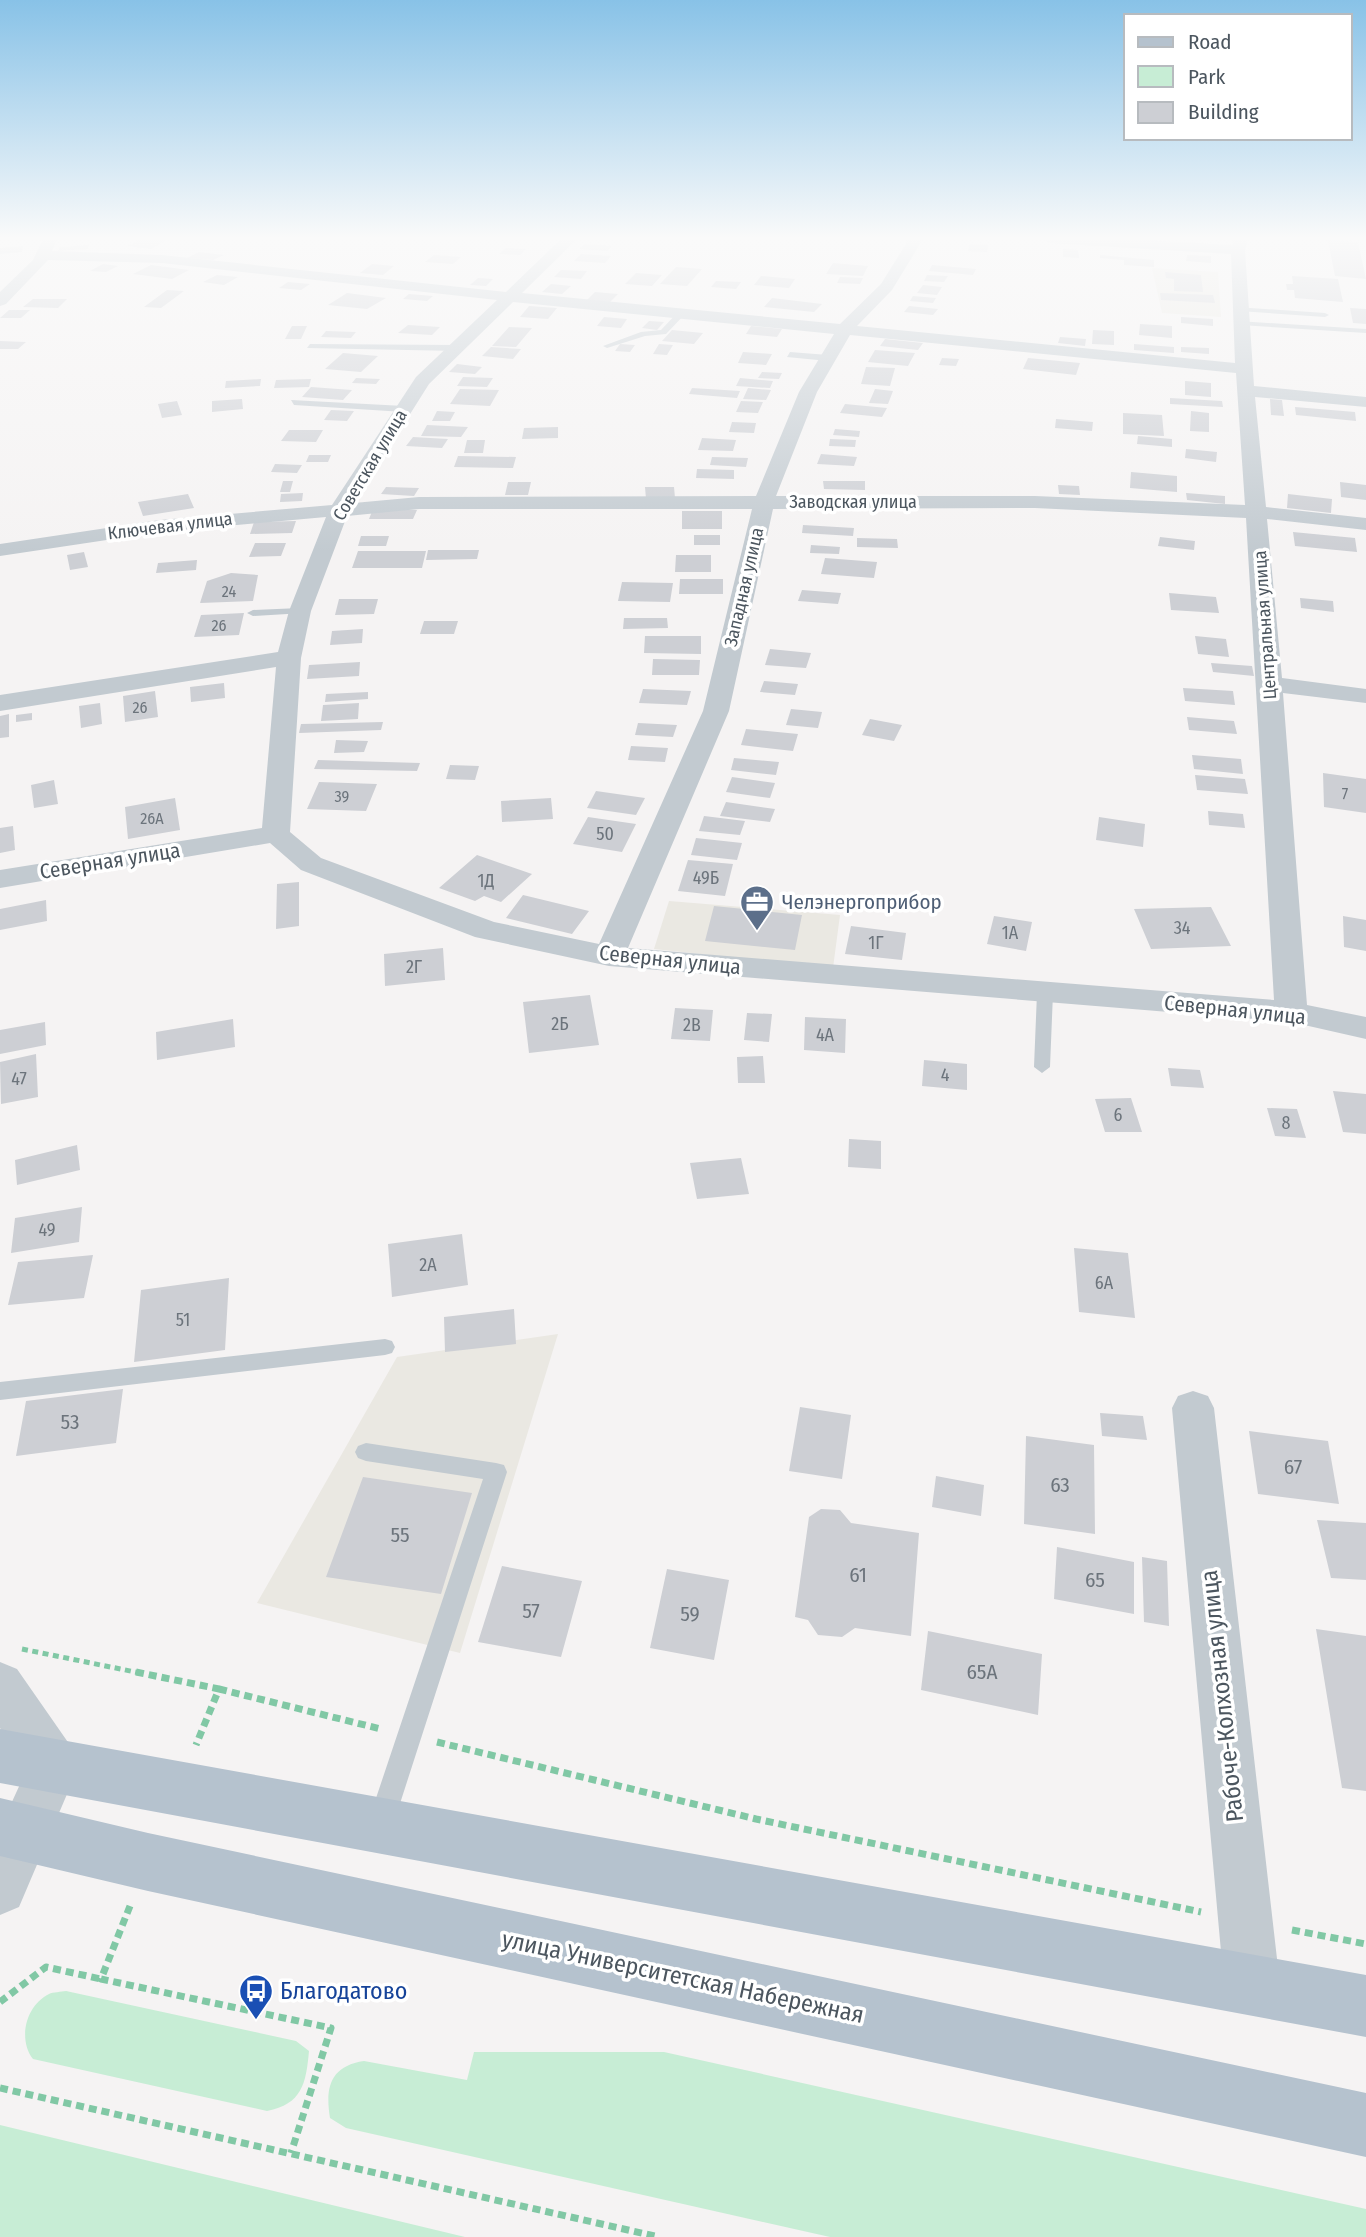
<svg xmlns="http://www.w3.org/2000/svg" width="1366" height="2237" font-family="'Fira Sans Condensed',sans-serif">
	<rect width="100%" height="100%" fill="#f5f3f3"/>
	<path fill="#eae8e2" d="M1152 268 1218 272 1221 317 1162 313Z
		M669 901 840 915 833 968 654 949Z
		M558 1334 460 1653 257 1603 397 1357Z"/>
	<path fill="#c7edd5" d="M66 1991 296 2041 309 2051C306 2084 302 2104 267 2111L33 2059C18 2040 25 2006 49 1994 53 1992 61 1992 66 1991Z
		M474 2052H664L1366 2209V2237H830L346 2128 330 2118C325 2088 330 2066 364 2061L467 2080Z
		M0 2125 465 2237H0Z"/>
	<path fill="#cdcfd4" d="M141 239H155L167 240 151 249 127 246Z
		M1328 240 1358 242 1366 279 1335 276Z
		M584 244 612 246 607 251 579 249Z
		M970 244 988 245 987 252 968 251Z
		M89 245 88 249 58 251 60 247Z
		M23 246 22 252 0 254V248Z
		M506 248 526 249 520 255 499 254Z
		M1063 249 1078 250 1079 258 1063 257Z
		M199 252 224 255 213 260 187 258Z
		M581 254 611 256 605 263 574 261Z
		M434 255 461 257 453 264 425 262Z
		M1100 255 1154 260V267L1124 265V260L1100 258Z
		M1187 255 1211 256V263L1186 261Z
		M833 263 868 266 863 276 826 274Z
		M103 264 118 266 106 272 90 271Z
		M372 264 394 266 383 275 360 273Z
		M151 265 189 270 172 279 133 274Z
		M932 265 976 269 973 275 929 271Z
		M676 267 702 269 687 286 660 284Z
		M561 270 587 271 581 279 554 277Z
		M1165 272 1201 275 1203 292 1174 291V279L1166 278Z
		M636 273 662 275 652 286 625 284Z
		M217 275 238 277 224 285 203 282Z
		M927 275 948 276 944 282 924 281Z
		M761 276 795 279 789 288 754 285Z
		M1292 276 1338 279 1343 302 1295 298 1294 290H1287L1286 284H1293Z
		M840 277 863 278 860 284 837 283Z
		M478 278 493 279 486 286 470 285Z
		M716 281 741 282 736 289 711 287Z
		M288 282 310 284 301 290 279 288Z
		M551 284 571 286 562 294 542 292Z
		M923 285 942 287 937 295 917 293Z
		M167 290 184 291 161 308 144 307Z
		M595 292 618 294 610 302 587 300Z
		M347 293 386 298 367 309 328 305Z
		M1160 293 1213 295 1215 303 1161 300Z
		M409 294 433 296 427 301 403 299Z
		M913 296 936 298 933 303 910 301Z
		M772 298 822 304 814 312 764 307Z
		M33 299H67L58 308 23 307Z
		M529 306 557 308 548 319 520 317Z
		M909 306 938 309 933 315 904 312Z
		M1350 308 1366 309V324L1353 323Z
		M9 310H30L21 318H0Z
		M604 317 627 319 621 328 597 326Z
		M1181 317 1213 319V326L1181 323Z
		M649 321 664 322 657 330 642 328Z
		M1140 324 1172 326V338L1139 335Z
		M408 325 440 327 432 335 398 333Z
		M292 326H307L301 339H285Z
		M751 326 782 329 777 337 746 334Z
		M509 327 532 328 516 347 492 346Z
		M672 330 703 333 694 344 662 341Z
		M1093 330 1114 331V345L1092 344Z
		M326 331 356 332 351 338 321 337Z
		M1060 337 1086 339 1085 346 1058 343Z
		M885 339 923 343 918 350 880 346Z
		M0 341 26 342 18 349H0Z
		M620 344 635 345 630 352 615 351Z
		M659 344 673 345 667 355 653 354Z
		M1134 344 1174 347V353L1134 350Z
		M491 347 521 349 513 359 482 356Z
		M1181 347 1209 348V354L1181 352Z
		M875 350 915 353 908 366 868 362Z
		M743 352 772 354 766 365 738 363Z
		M343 353 378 356 361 372 325 369Z
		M942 358 959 359 956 366 939 365Z
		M1028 358 1080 363 1076 375 1023 369Z
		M457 364 482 367 475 374 449 372Z
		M866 367 895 368 890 386 861 384Z
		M762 372 782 373 779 379 758 378Z
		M463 377 493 378 487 387 457 386Z
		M356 378 380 379 376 384 352 383Z
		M740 378 773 381 770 388 736 386Z
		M261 379 260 386 225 388 226 381Z
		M311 379 309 387 274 388 276 380Z
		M1185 381 1211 383V397L1185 395Z
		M311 387 352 390 343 400 302 397Z
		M692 388 740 391 737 398 689 394Z
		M748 388 771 390 766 400 743 399Z
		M460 389 499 390 490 406 450 404Z
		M875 389 893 391 888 404 869 403Z
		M1170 398 1222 401 1223 407 1170 404Z
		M242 399 243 409 212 412V401Z
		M1270 399 1282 400 1284 416 1271 415Z
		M177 401 182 415 162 418 158 404Z
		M741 401 763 402 758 413 736 412Z
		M845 404 887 408 882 417 840 413Z
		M1295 407 1355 412 1356 421 1296 415Z
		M331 410 354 411 347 421 324 420Z
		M437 411 455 412 450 421H432Z
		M1191 411 1209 413V432L1190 431Z
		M1123 413 1162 415 1164 436 1123 434Z
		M1056 419 1093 422 1092 431 1055 428Z
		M732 422 756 423 754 433 729 432Z
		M427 425 468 427 461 437 421 436Z
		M558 427V438L522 439 524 428Z
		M835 429 860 431 859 437 833 435Z
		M289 430H323L316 442 281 441Z
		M1138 436 1172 439V447L1137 444Z
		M413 437 448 439 442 448 406 446Z
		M702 438 736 440 733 451 698 450Z
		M830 439 856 440 855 447 829 446Z
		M467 440H485L483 453H464Z
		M1186 449 1217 452 1216 462 1185 458Z
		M821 454 857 457 854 466 817 464Z
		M309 455H331L328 462H306Z
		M458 456 516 457 513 468 454 467Z
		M712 457 748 458 746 467 710 465Z
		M275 464 302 465 297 473 271 472Z
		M697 469 734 470V479L696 478Z
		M1131 472 1177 476V492L1130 488Z
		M283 481H293L290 492H280Z
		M823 481H865V490L824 489Z
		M508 482H531L528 495H505Z
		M1340 482 1366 485V500L1341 497Z
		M1058 485 1079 486 1080 495 1059 494Z
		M386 487 419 488 414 496 381 494Z
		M645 487H674L675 498 646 499Z
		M303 493 302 501 280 502 281 494Z
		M1186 493 1225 496V504L1187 500Z
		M188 494 194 508 143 516 138 502Z
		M1288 494 1332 499 1331 513 1287 508Z
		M373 509 417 510 413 519H369Z
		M682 511H722V529H682Z
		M296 521 292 533 250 534 254 522Z
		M803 525 854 528 853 536 802 533Z
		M1293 532 1355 538 1357 552 1295 546Z
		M694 535H720V545H694Z
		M361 536H389L386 546H358Z
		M1160 537 1195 541 1194 550 1158 546Z
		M857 538 897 539 898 548 857 547Z
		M255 543H286L281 556 249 557Z
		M811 545 840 547 839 554 810 553Z
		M428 550H479L477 559 426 560Z
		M358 551H426L422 568H352Z
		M84 552 88 567 70 570 67 555Z
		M676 555H711V572H675Z
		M825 558 877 562 874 578 821 574Z
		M197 560 196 570 156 573 158 563Z
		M231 573 258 575 253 601 200 603 207 581Z
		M680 579H723V594H679Z
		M622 582 673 583 670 602 618 601Z
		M802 590 841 593 838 604 798 601Z
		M1169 593 1216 597 1219 613 1171 610Z
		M1300 598 1333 601 1334 612 1301 608Z
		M339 599H378L374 614 335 615Z
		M244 613 239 635 194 637 201 615Z
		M624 618H667L668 628 623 629Z
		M424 621H458L454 634H420Z
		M363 629 362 643 330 645 332 631Z
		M645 636H701V654L644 653Z
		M1195 636 1226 639 1229 657 1198 654Z
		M770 649 811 653 806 668 765 665Z
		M653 659 700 660 699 675H652Z
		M360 662 359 676 307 679 309 665Z
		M1211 663 1252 666 1254 676 1213 672Z
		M764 681 798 684 795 695 760 692Z
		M224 683 225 698 191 702 190 687Z
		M1183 688 1233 691 1235 705 1185 701Z
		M643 689 691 691 687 705 639 703Z
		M155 691 158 717 125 722 123 696Z
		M368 692V699L325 702 326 694Z
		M100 703 102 724 81 728 79 706Z
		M359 703 358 719 321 721 323 705Z
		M791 709 822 712 818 728 786 725Z
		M32 713V720L16 722V715Z
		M9 714V737L0 738V716Z
		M1187 717 1234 721 1237 734 1189 730Z
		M870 719 902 725 894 741 862 735Z
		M383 722 381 730 299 733 301 724Z
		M638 723 677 725 673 737 635 735Z
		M746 729 798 734 793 751 741 745Z
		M336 740 368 741 364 752 334 753Z
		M631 746 668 748 665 762 628 760Z
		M1192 755 1241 759 1243 774 1194 769Z
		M734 758 779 762 776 775 731 770Z
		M318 760 420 763 417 771 314 769Z
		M450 765 479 766 475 780 446 779Z
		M1323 773 1366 779V813L1324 807Z
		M1195 775 1245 779 1248 794 1197 790Z
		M732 777 775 783 770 798 726 792Z
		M54 780 58 804 34 808 31 785Z
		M319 782 377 784 366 811 307 809Z
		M596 791 645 798 636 815 587 808Z
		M175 798 180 830 128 839 125 807Z
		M551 798 553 819 502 822 501 801Z
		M726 802 775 809 770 822 720 816Z
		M1208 811 1243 814 1245 828 1209 825Z
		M704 816 745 821 740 835 699 831Z
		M588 817 636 824 622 852 573 844Z
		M1099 817 1145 824 1143 847 1096 840Z
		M13 826 15 850 0 853V828Z
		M696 838 742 843 737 860 691 855Z
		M477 855 532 874 501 902 484 896 475 901 439 888Z
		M688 860 733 864 725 896 678 891Z
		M299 882V926L276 929 277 884Z
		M523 895 589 911 572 934 506 918Z
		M46 900 47 921 0 930V909Z
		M714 906 802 915 795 950 705 941Z
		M1211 907 1231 946 1151 949 1134 909Z
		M994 916 1032 922 1026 951 987 944Z
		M1343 916 1366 920V951L1344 947Z
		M851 926 906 933 902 960 845 954Z
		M443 948 445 980 385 986 384 954Z
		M590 995 599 1045 529 1053 523 1002Z
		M675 1008 713 1010 710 1041 671 1039Z
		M747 1013 772 1014 769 1042 744 1040Z
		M805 1017 846 1019 845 1053 804 1050Z
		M233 1019 235 1047 157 1060 156 1032Z
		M45 1022 46 1045 0 1054V1030Z
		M36 1054 38 1097 1 1104 0 1062Z
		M763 1056 765 1083H738L737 1057Z
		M924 1060 967 1064V1090L922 1086Z
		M1168 1068 1200 1070 1204 1088 1171 1086Z
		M1333 1091 1366 1094V1134L1343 1132Z
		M1131 1098 1142 1132H1105L1095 1099Z
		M1267 1108 1297 1109 1306 1138 1275 1136Z
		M849 1139 881 1141V1169L848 1167Z
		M77 1145 80 1170 17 1185 15 1160Z
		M741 1158 749 1194 697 1199 690 1163Z
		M82 1207 79 1242 11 1253 15 1218Z
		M462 1234 468 1285 392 1297 388 1244Z
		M1074 1248 1128 1253 1135 1318 1079 1312Z
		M93 1255 84 1298 8 1305 18 1262Z
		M229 1278 225 1350 134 1362 141 1290Z
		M514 1309 516 1344 445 1352 444 1317Z
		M123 1389 116 1443 16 1456 26 1401Z
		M800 1407 851 1415 842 1479 789 1471Z
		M1100 1413 1143 1416 1147 1440 1102 1436Z
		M1249 1431 1328 1441 1339 1504 1258 1494Z
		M1026 1436 1094 1445 1095 1534 1024 1524Z
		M936 1476 984 1485 981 1516 932 1507Z
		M363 1477 472 1493 441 1594 326 1577Z
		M821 1509 840 1510 851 1523 919 1533 911 1636 855 1628 842 1637 818 1635 808 1620 795 1617 809 1517Z
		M1317 1520 1366 1523V1580L1331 1578Z
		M1057 1547 1134 1562V1614L1054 1599Z
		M1142 1557 1167 1561 1169 1626 1144 1622Z
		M502 1566 582 1581 561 1657 478 1642Z
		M667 1569 729 1580 714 1660 650 1648Z
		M1316 1629 1366 1636V1791L1342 1788Z
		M928 1631 1042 1654 1038 1715 921 1690Z"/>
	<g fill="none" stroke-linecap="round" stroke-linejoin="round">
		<path stroke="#81c8a5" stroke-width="5" stroke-dasharray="6 4.5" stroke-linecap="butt" d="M22 1649 145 1674"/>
		<path stroke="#81c8a5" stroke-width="7" stroke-dasharray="8 5" stroke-linecap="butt" d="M136 1672 219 1689 196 1745
			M219 1689 381 1729
			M437 1742 756 1819 1201 1912
			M130 1906 101 1979 331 2028 291 2153
			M1292 1930 1366 1944
			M0 2002 46 1967 101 1979
			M0 2088 659 2237"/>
		<path fill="#c2cad0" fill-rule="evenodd" d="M1236 307 1325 313 1329 315 1325 317 1239 311Z
			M679 311 686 313 666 334 645 336 607 348 603 346 641 332 661 330Z
			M1237 321 1366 329V333L1240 325Z
			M310 344 457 345 461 348 457 351 307 348Z
			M790 352 828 355 832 358 828 361 787 357Z
			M291 400 404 406 409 409 404 412 294 405Z
			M300 608 306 611 304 613 253 616 247 613 253 610Z
			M1045 988 1053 993 1050 1067 1042 1073 1034 1067 1037 993Z
			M385 1339 392 1341 395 1347 392 1353 385 1355 0 1400V1382Z
			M366 1443 496 1463 504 1465 507 1472 395 1819 391 1828 382 1832 373 1828 369 1819 483 1479 366 1461 358 1458 355 1452 358 1446Z"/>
		<path fill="#c2cad0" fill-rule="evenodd" d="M43 239H57L52 251 162 255 506 292 561 239H577L522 293 840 324 881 284 909 239H923L892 290 857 326 1235 363 1231 254 1049 243 1042 239H1129L1232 245 1234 239H1248L1245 250 1254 386 1366 397V407L1255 397 1266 507 1366 518V530L1267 519 1282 678 1366 689V703L1283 693 1307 1005 1366 1017V1039L1291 1022 609 966 475 937 301 870 270 843 0 888V870L262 828 276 667 0 711V695L278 652 289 611 326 517 160 532 0 556V544L160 520 332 505 416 377 497 300 162 263 48 260 6 304 0 306V292L33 260ZM513 302 834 334 799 392 756 496 419 497 354 503 429 384ZM850 335 1236 373 1245 505 1035 496H776L817 392ZM1035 508 1246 518 1274 1000 628 948 729 711 773 509ZM419 509H752L703 711 599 944 494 922 321 858 290 832 301 658 311 611 347 516Z
			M1193 1391 1208 1396 1214 1408 1280 1985 1272 2005 1252 2013 1232 2005 1224 1985 1172 1408 1178 1396Z
			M0 1662 17 1669 72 1748 79 1766 19 1907 0 1915V1828L27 1769 0 1728Z"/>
		<path fill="#b5c2ce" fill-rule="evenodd" d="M0 1729 1366 1975V2037L0 1783Z
			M0 1798 148 1833 1366 2093V2157L148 1891 0 1856Z"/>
	</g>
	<linearGradient id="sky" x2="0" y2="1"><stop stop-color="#88c2e7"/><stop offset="0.43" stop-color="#fafafa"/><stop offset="1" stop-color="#fafafa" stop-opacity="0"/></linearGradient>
	<rect width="1366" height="553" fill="url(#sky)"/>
	<defs>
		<g id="office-pin" transform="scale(1.75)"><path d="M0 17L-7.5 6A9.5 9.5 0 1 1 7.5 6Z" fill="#5c6f8a" stroke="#fff"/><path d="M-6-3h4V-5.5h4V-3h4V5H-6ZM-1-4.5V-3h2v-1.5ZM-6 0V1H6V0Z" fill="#fff"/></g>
		<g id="bus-pin" transform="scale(1.75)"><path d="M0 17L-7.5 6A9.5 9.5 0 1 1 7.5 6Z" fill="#1a4fb4" stroke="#fff"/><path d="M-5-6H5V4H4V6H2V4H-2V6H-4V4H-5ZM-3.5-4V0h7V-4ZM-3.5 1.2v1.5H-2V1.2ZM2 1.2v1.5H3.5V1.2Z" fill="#fff"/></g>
	</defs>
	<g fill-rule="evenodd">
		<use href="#office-pin" x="757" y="902"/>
		<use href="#bus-pin" x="256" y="1991"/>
	</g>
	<g text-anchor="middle" stroke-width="7" stroke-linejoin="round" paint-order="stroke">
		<g font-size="16" fill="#6c747c">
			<text x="229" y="597">24</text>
			<text x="219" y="631">26</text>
			<text x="140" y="713">26</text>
			<text x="1345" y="799">7</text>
			<text x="342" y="802">39</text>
			<text x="152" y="824">26А</text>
		</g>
		<g font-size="18" fill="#4c565f" stroke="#fff">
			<text transform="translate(370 465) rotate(-59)" y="6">Советская улица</text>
			<text x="853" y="508">Заводская улица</text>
			<text transform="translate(170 526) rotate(-7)" y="6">Ключевая улица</text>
			<text transform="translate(744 587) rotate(-77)" y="6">Западная улица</text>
			<text transform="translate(1265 625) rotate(-94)" y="6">Центральная улица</text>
		</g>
		<g font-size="18" fill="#6c747c">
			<text x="605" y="840">50</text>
			<text x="706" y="884">49Б</text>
			<text x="486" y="887">1Д</text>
			<text x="1182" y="934">34</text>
			<text x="1010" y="939">1А</text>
			<text x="876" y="949">1Г</text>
			<text x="414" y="973">2Г</text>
			<text x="560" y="1030">2Б</text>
			<text x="692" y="1031">2В</text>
			<text x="825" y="1041">4А</text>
			<text x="945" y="1081">4</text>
			<text x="19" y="1085">47</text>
			<text x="1118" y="1121">6</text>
			<text x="1286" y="1129">8</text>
			<text x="47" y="1236">49</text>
			<text x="428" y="1271">2А</text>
			<text x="1104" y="1289">6А</text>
			<text x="183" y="1326">51</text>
		</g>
		<g font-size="21" fill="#4c565f" stroke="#fff">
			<text transform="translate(110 861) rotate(-9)" y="7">Северная улица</text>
			<text transform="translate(670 960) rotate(6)" y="7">Северная улица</text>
			<text transform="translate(1235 1010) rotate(6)" y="7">Северная улица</text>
		</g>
		<g font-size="21" fill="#4e5e75" stroke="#fff" text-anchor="start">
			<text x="782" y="909">Челэнергоприбор</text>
		</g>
		<g font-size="21" fill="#6c747c">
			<text x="70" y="1429">53</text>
			<text x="1293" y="1474">67</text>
			<text x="1060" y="1492">63</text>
			<text x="400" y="1542">55</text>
			<text x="858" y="1582">61</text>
			<text x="1095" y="1587">65</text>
			<text x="531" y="1618">57</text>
			<text x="690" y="1621">59</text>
			<text x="982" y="1679">65А</text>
		</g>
		<g font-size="24" fill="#4c565f" stroke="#fff">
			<text transform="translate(1222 1696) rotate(-96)" y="8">Рабоче-Колхозная улица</text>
			<text transform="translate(683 1977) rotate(12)" y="8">улица Университетская Набережная</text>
		</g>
		<g font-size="24" fill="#164399" stroke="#fff" text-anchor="start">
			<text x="280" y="1999">Благодатово</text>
		</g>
	</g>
	<rect x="1124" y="14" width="228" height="126" fill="#ffffff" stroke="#b7bbbf" stroke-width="2"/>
	<rect x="1138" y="37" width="35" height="10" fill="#b5c2ce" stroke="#b7bbbf" stroke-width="2"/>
	<text x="1188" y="49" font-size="21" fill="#4c565f">Road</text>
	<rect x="1138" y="66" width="35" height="21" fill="#c7edd5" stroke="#b7bbbf" stroke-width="2"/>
	<text x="1188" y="84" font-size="21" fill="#4c565f">Park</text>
	<rect x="1138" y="102" width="35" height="21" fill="#cdcfd4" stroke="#b7bbbf" stroke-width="2"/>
	<text x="1188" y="119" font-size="21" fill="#4c565f">Building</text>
</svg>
